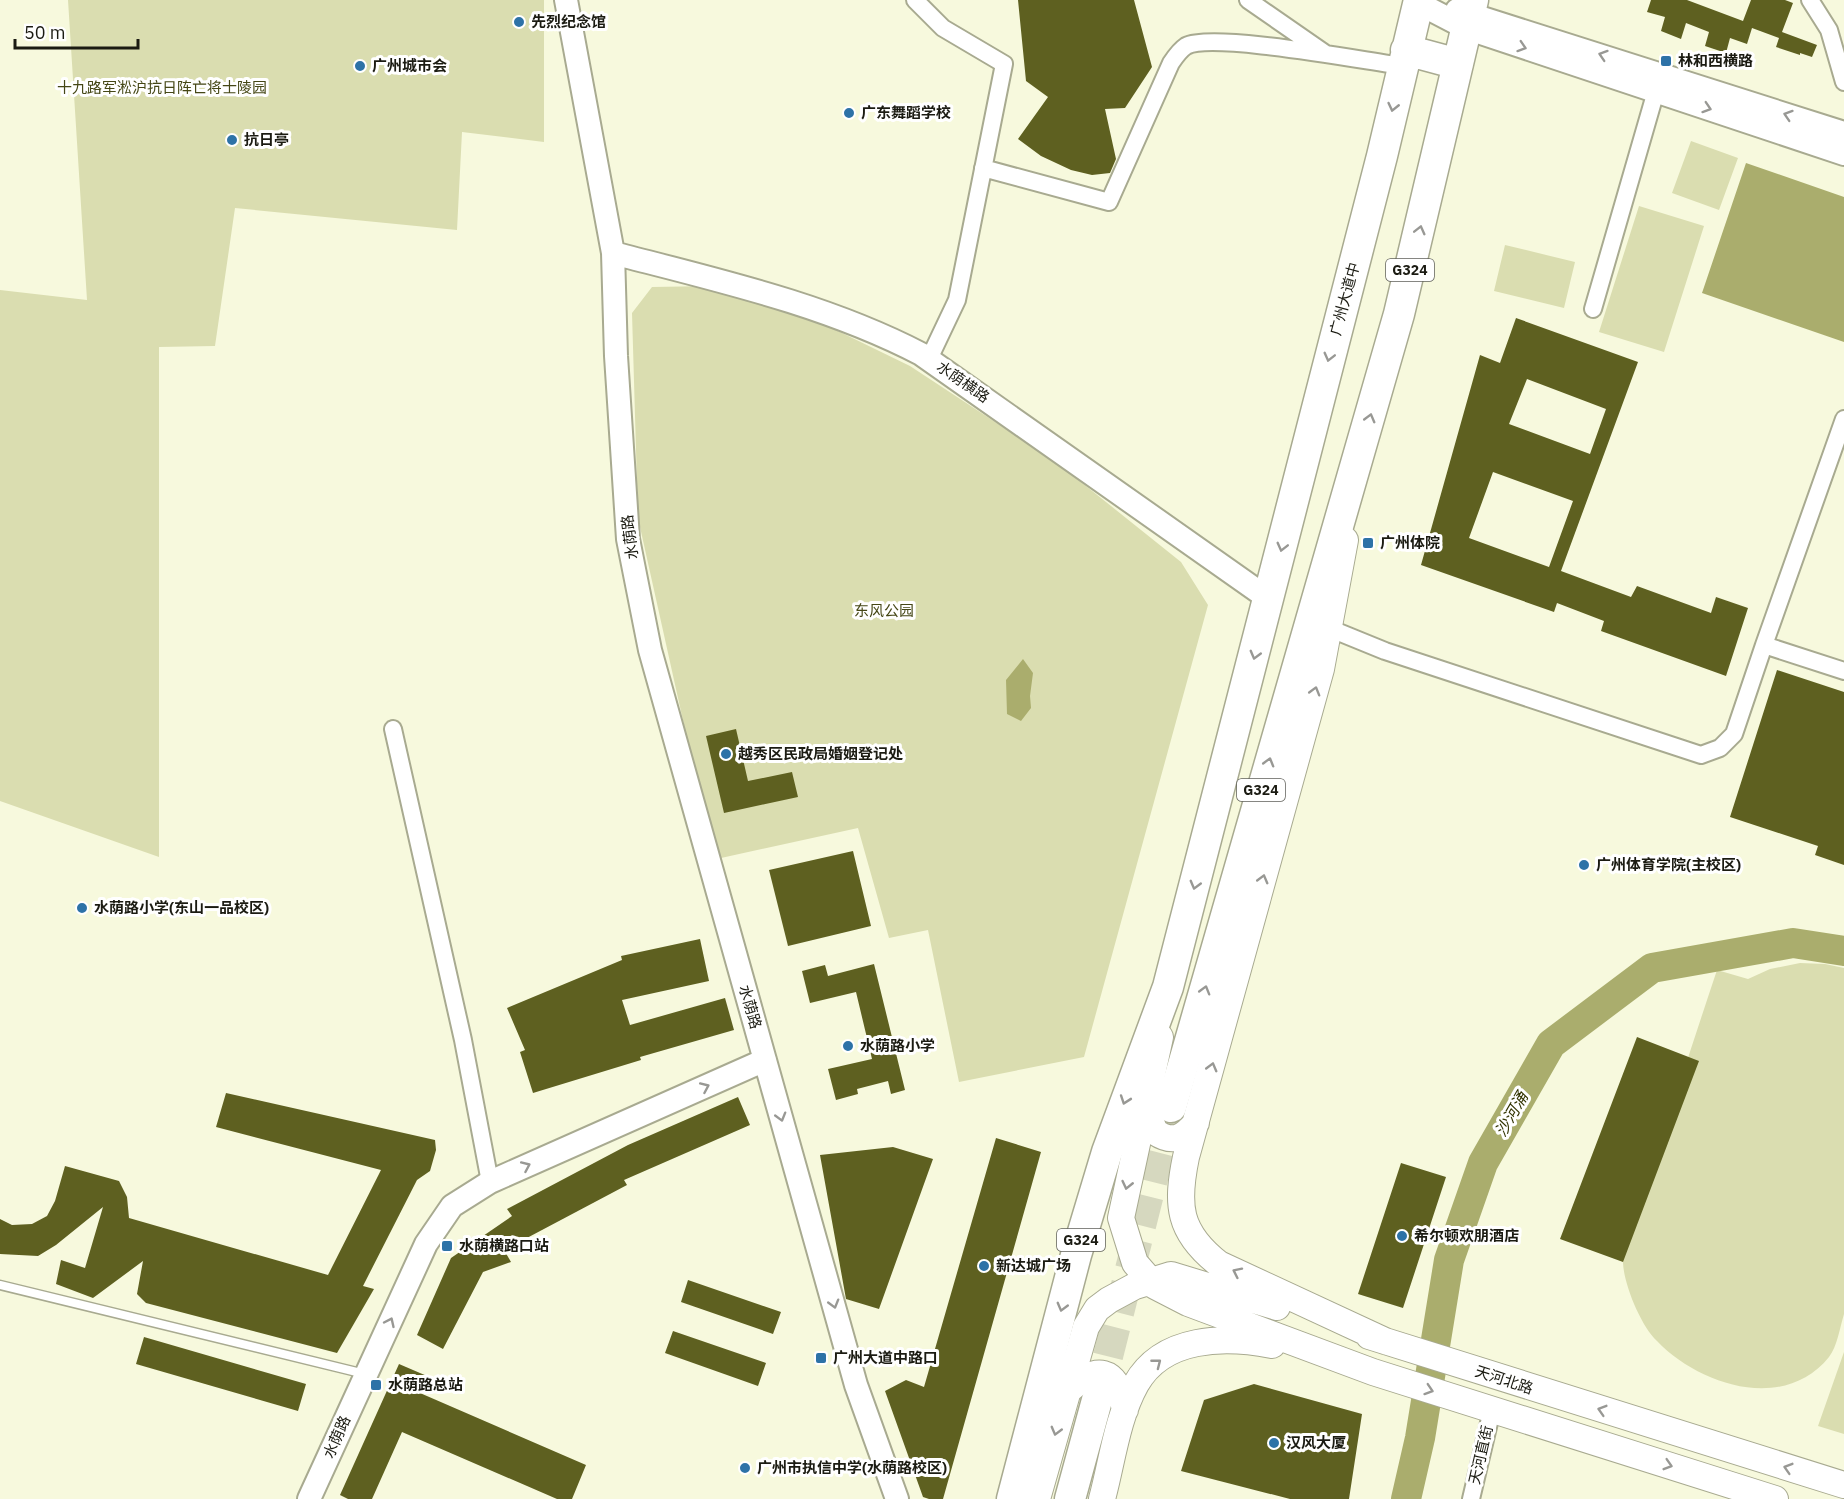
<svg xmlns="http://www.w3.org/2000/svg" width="1844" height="1499" font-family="'IBM Plex Sans','Noto Sans SC',sans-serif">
	<rect width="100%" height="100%" fill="#f7f9dd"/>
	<path fill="#daddb0" d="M68 0H544V142L462 132 457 230 235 208 215 346 159 347V857L0 801V290L87 300Z
		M1691 141 1738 158 1719 210 1672 193Z
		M1639 206 1704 226 1664 352 1599 332Z
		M1505 245 1575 262 1564 308 1494 291Z
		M711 286 803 314 910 366 1056 462 1181 562 1208 605 1084 1057 959 1082 928 930 889 938 858 828 721 858 686 734 638 518 632 313 652 287Z
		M1800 963 1825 964 1844 968V1314C1840 1327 1837 1347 1829 1357 1784 1413 1699 1385 1657 1341 1641 1326 1624 1285 1623 1263 1621 1243 1639 1205 1646 1185 1670 1113 1693 1042 1717 970L1748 979 1770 969Z
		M1844 1352V1434L1818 1426Z"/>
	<path fill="#aaad6d" d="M1746 163 1844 197V342L1702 293Z
		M1023 659 1033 673 1030 696 1031 708 1021 721 1007 714 1006 680Z"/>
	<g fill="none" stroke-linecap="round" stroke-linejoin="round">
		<path stroke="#aaad6d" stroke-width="30" d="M1406 1499 1420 1438 1449 1260 1483 1163 1551 1044 1652 968 1793 943 1844 951"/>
	</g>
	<path fill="#5e6020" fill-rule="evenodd" d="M1018 0H1134L1152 67 1125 108 1105 109 1116 159 1110 173 1092 175 1071 170 1041 156 1018 139 1048 97 1026 81Z
		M1651 0H1687L1743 21 1751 0H1785L1793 3 1782 32 1817 45 1812 57 1800 53V55L1776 47 1779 38 1752 28 1747 44 1730 38 1726 53 1705 46 1709 32 1686 23 1681 39 1661 31 1665 17 1647 12Z
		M1516 318 1638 362 1561 571 1631 597 1637 586 1711 613 1716 597 1748 608 1726 676 1601 631 1604 621 1557 603 1554 612 1421 565 1480 355 1500 363ZM1527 379 1606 409 1590 454 1509 424ZM1493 472 1573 501 1549 567 1469 538Z
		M1777 670 1844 692V865L1815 855 1818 846 1730 817Z
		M736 729 748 781 792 772 798 797 724 813 706 736Z
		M853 851 871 926 788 946 769 870Z
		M700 939 709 981 622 1000 630 1025 725 998 734 1030 640 1057 641 1060 533 1093 520 1052 525 1050 507 1008 622 960 621 956Z
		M874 964 905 1090 891 1094 888 1081 857 1089 858 1094 836 1100 828 1069 872 1059 856 992 810 1003 802 971 825 965 828 976Z
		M1637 1037 1699 1061 1623 1262 1560 1239Z
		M226 1093 435 1140 436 1150 430 1171 417 1180 363 1286 374 1289 337 1353 146 1303 137 1294 143 1261 93 1298 56 1284 61 1260 85 1268 103 1207 56 1245 38 1256 0 1254V1219L12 1225 32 1224 47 1216 55 1201 65 1166 119 1181 127 1197 129 1218 328 1275 381 1170 216 1127Z
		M738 1097 750 1125 624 1180 627 1185 504 1250 511 1262 483 1272 443 1349 417 1335 451 1258 512 1216 507 1209 628 1145Z
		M996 1138 1041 1152 943 1499H929L923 1497 885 1391 906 1380 924 1387Z
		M893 1147 933 1159 879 1309 846 1299 820 1155Z
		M1401 1163 1446 1177 1403 1308 1358 1294Z
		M688 1280 781 1312 773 1334 681 1302Z
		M673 1331 766 1363 758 1386 665 1353Z
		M144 1337 306 1384 298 1411 136 1364Z
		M399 1364 427 1376 420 1393 586 1465 572 1499H557L402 1432 372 1499H348L340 1495Z
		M1254 1384 1362 1414 1349 1499H1290L1181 1471 1204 1400Z"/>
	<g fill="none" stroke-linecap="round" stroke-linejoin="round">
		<path stroke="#d6d8bf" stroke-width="30" stroke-dasharray="30 15" stroke-linecap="butt" d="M1097 1400 1171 1107"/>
		<g stroke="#a8aa90" stroke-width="11">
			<path id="lane" d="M0 1285 365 1374"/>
		</g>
		<g stroke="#a8aa90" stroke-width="20">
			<path id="street" d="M915 0 943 28 1004 64 957 300 929 359
				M1248 0 1326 54
				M1810 0 1829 30 1844 82
				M983 168 1109 202 1171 63C1175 57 1180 50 1186 46 1213 32 1364 61 1403 66
				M1593 309 1656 91
				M1331 629 1385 651 1701 755 1720 748 1734 734 1764 645 1844 671
				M1764 645 1844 419
				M393 729 463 1040 490 1182
				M1471 1499 1492 1410"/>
		</g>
		<g stroke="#a8aa90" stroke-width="26">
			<path id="secondary" d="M566 0 613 253 616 356 628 539 650 650 856 1385 897 1499
				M1418 3 1466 28 1844 154
				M1457 10 1844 133
				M613 253C716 280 825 304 921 354L1269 599
				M309 1499 426 1244 452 1206 490 1182 765 1060"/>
		</g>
		<g stroke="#a8aa90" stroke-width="28">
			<path id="primary" d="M1345 540 1321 669 1186 1157C1176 1205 1178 1232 1219 1264L1385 1341
				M1160 1037 1121 1218 1135 1263 1155 1286 1188 1303 1373 1372 1775 1499
				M1145 1108 1155 1132C1173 1144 1183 1138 1196 1123
				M1369 1336 1844 1485
				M1066 1393C1096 1363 1117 1367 1125 1410
				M1037 1499 1086 1327 1097 1309 1109 1300 1135 1286 1171 1275 1277 1307
				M1102 1499C1112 1462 1117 1418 1136 1384 1163 1336 1225 1336 1272 1345"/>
		</g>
		<g stroke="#a8aa90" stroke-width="33">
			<path id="highway" d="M1406 50 1458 64
				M1171 1107 1399 314 1473 0
				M1012 1499 1076 1255 1107 1152 1168 987 1382 156 1419 0
				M1070 1499 1097 1400"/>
		</g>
		<use href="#lane" stroke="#fff" stroke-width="8"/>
		<use href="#street" stroke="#fff" stroke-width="16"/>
		<use href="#secondary" stroke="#fff" stroke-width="22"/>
		<use href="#primary" stroke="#fff" stroke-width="26"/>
		<use href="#highway" stroke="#fff" stroke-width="30"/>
	</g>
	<defs><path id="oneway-chevron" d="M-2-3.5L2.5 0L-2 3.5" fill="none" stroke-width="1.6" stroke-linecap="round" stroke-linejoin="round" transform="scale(1.5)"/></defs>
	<g stroke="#989894">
		<use href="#oneway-chevron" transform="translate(1522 47) rotate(18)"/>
		<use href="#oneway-chevron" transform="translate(1603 55) rotate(-162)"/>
		<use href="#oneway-chevron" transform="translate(1393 107) rotate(103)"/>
		<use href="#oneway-chevron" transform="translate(1707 108) rotate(18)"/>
		<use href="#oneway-chevron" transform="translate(1788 115) rotate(-162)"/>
		<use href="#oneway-chevron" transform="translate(1420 230) rotate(-76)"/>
		<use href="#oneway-chevron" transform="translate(1329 357) rotate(104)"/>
		<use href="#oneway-chevron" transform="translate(1370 418) rotate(-75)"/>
		<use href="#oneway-chevron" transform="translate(1282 547) rotate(104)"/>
		<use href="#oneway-chevron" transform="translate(1255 655) rotate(105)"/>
		<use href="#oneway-chevron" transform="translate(1315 691) rotate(-74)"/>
		<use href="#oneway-chevron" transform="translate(1269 762) rotate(-74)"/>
		<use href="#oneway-chevron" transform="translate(1263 879) rotate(-75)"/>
		<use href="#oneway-chevron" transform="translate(1195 885) rotate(105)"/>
		<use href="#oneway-chevron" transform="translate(1205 990) rotate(-74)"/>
		<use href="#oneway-chevron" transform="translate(1212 1067) rotate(-75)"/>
		<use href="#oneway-chevron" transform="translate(705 1087) rotate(-24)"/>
		<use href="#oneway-chevron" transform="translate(1125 1100) rotate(109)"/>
		<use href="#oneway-chevron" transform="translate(781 1117) rotate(74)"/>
		<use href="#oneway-chevron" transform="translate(526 1166) rotate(-24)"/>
		<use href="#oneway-chevron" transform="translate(1127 1185) rotate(103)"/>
		<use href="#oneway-chevron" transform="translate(1237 1272) rotate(-154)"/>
		<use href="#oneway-chevron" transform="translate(834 1304) rotate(74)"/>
		<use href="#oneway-chevron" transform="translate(1062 1307) rotate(105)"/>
		<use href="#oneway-chevron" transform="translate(390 1322) rotate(-65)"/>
		<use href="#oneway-chevron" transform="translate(1157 1363) rotate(-38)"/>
		<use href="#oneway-chevron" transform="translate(1429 1390) rotate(18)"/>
		<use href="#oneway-chevron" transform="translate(1602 1410) rotate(-163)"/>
		<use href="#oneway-chevron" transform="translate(1056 1431) rotate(105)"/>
		<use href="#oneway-chevron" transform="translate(1668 1465) rotate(17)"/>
		<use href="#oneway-chevron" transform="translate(1788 1468) rotate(-163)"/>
	</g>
	<g fill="#2d72a7" stroke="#fff" stroke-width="2">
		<circle cx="519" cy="22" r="6"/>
		<rect x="1660" y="55" width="12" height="12" rx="3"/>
		<circle cx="360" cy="66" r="6"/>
		<circle cx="849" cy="113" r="6"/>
		<circle cx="232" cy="140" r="6"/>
		<rect x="1362" y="537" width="12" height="12" rx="3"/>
		<circle cx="726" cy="754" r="6"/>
		<circle cx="1584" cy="865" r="6"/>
		<circle cx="82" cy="908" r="6"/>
		<circle cx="848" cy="1046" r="6"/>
		<circle cx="1402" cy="1236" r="6"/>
		<rect x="441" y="1240" width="12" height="12" rx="3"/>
		<circle cx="984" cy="1266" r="6"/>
		<rect x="815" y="1352" width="12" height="12" rx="3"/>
		<rect x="370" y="1379" width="12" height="12" rx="3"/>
		<circle cx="1274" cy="1443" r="6"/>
		<circle cx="745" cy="1468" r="6"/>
	</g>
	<g text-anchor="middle" stroke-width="6" stroke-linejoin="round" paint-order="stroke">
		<g fill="#fff" stroke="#5f5f59" stroke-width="1.5">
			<rect x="1386" y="259" width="48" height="22" rx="4.5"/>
			<rect x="1237" y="779" width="48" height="22" rx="4.5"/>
			<rect x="1057" y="1229" width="48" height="22" rx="4.5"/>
		</g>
		<g font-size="14" font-weight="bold" fill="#1b1b12">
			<text x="1410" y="275">G324</text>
			<text x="1261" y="795">G324</text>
			<text x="1081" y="1245">G324</text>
		</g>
		<g font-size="15" font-weight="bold" fill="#1b1b12" stroke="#fff" text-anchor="start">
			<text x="531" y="27">先烈纪念馆</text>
			<text x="1678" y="66">林和西横路</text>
			<text x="372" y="71">广州城市会</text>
			<text x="861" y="118">广东舞蹈学校</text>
			<text x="244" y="145">抗日亭</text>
			<text x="1380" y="548">广州体院</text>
			<text x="738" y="759">越秀区民政局婚姻登记处</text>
			<text x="1596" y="870">广州体育学院(主校区)</text>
			<text x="94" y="913">水荫路小学(东山一品校区)</text>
			<text x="860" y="1051">水荫路小学</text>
			<text x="1414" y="1241">希尔顿欢朋酒店</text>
			<text x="459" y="1251">水荫横路口站</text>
			<text x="996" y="1271">新达城广场</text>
			<text x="833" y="1363">广州大道中路口</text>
			<text x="388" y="1390">水荫路总站</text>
			<text x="1286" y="1448">汉风大厦</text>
			<text x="757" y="1473">广州市执信中学(水荫路校区)</text>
		</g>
		<g font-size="15" fill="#454716" stroke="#fff">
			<text x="162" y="93">十九路军淞沪抗日阵亡将士陵园</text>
			<text x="884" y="616">东风公园</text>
		</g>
		<g font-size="15" fill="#1b1b12" stroke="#fff">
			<text transform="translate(1345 299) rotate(-75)" y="5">广州大道中</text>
			<text transform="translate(963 382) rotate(35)" y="5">水荫横路</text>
			<text transform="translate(630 537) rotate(-97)" y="5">水荫路</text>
			<text transform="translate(750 1007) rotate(74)" y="5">水荫路</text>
			<text transform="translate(1504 1380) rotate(18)" y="5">天河北路</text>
			<text transform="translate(337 1437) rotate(-66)" y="5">水荫路</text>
			<text transform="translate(1481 1455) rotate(-77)" y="5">天河直街</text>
		</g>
		<g font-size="16" font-style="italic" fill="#323300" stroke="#fff">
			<text transform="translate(1511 1114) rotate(-60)" y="6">沙河涌</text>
		</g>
	</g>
	<path d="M15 39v9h123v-9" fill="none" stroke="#1b1b12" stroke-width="3"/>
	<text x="24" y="39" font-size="18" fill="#1b1b12" stroke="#ffffff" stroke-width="4.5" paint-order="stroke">50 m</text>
</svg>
